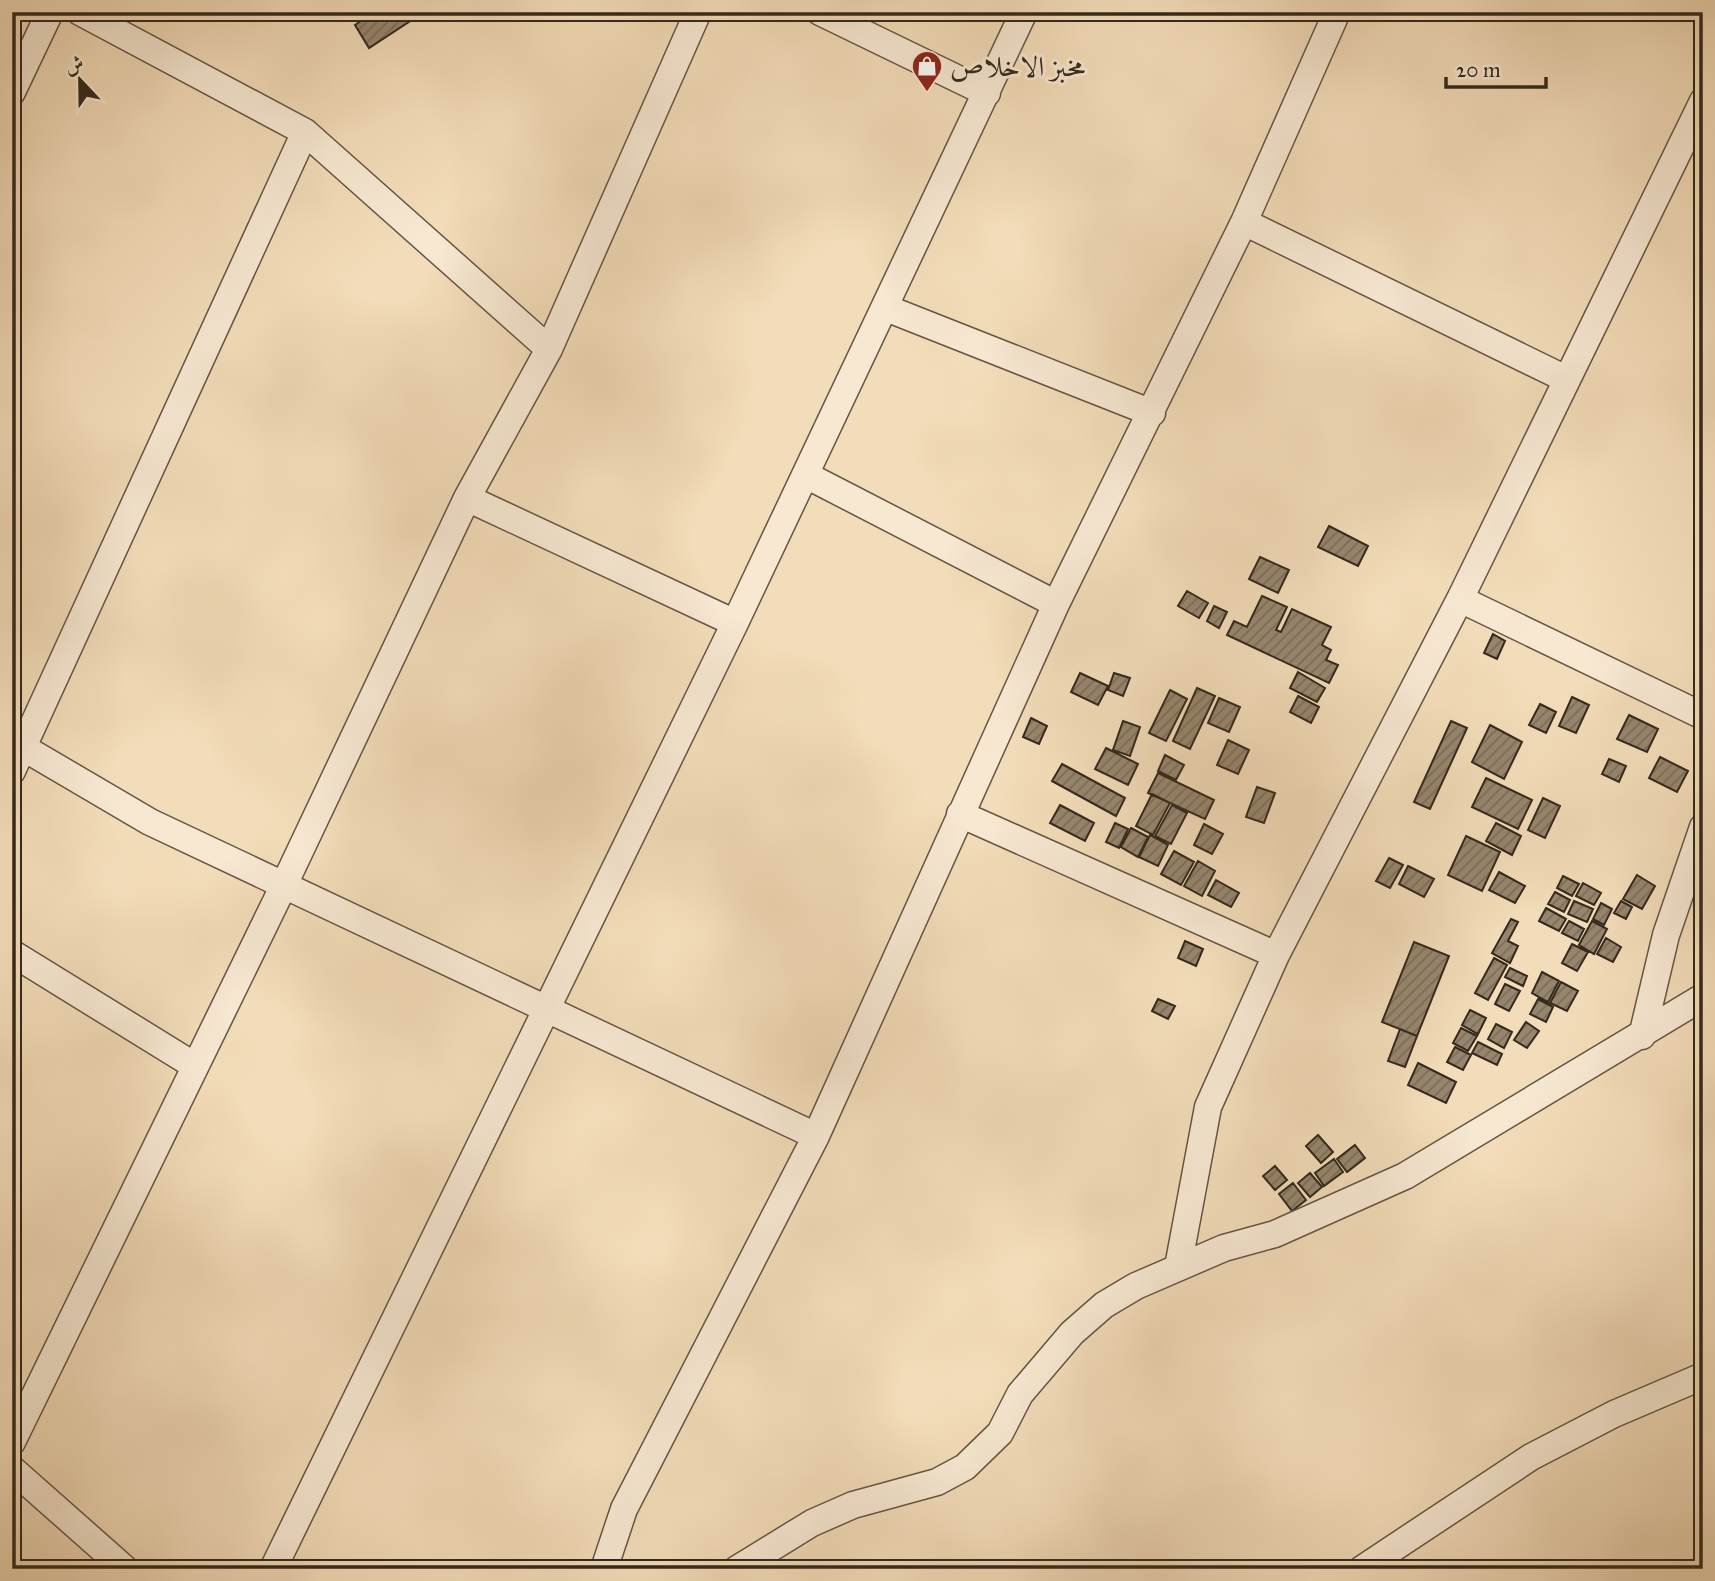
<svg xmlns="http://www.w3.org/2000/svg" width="1715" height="1581" font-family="'IM FELL Great Primer',Amiri,serif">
	<defs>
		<pattern id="building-hatch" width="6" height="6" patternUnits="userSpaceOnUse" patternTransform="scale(1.75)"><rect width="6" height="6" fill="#97866e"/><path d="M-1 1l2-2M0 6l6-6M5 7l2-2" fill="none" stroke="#7c6e5a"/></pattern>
	</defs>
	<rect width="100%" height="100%" fill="#f3dcb9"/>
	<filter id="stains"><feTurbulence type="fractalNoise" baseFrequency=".00286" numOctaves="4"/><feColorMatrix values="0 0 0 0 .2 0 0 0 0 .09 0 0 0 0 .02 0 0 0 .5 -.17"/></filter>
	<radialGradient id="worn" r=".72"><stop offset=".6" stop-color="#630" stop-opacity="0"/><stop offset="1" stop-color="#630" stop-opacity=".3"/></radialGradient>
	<path fill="url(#building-hatch)" stroke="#33291c" stroke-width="2" d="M374 12H424L369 48 355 25Z
		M1329 526 1368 546 1358 566 1318 547Z
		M1260 557 1289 570 1278 593 1249 579Z
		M1187 591 1208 603 1199 618 1178 606Z
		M1262 596 1287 607 1276 630 1281 632 1292 609 1331 627 1322 645 1331 650 1326 660 1338 665 1329 683 1227 635 1234 621 1247 627Z
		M1214 606 1227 612 1219 628 1207 621Z
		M1493 634 1505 641 1497 659 1484 653Z
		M1298 672 1325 688 1317 702 1290 688Z
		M1080 673 1108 686 1098 705 1071 692Z
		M1114 673 1130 678 1123 696 1108 690Z
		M1197 688 1215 696 1190 749 1173 741Z
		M1170 690 1187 699 1166 741 1149 733Z
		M1298 696 1319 707 1311 723 1290 712Z
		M1572 697 1589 705 1576 733 1559 726Z
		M1219 698 1240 707 1229 732 1208 723Z
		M1540 704 1556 712 1546 733 1529 725Z
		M1629 715 1658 729 1647 752 1617 739Z
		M1031 718 1047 726 1039 744 1023 737Z
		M1123 721 1140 727 1130 756 1113 750Z
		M1451 721 1467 728 1430 809 1414 802Z
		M1490 725 1522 742 1504 779 1472 762Z
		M1228 740 1249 750 1238 774 1217 765Z
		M1106 748 1138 764 1128 785 1095 769Z
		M1165 755 1184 765 1176 780 1158 771Z
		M1660 757 1688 771 1677 792 1649 778Z
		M1609 759 1626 766 1619 782 1602 774Z
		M1062 764 1125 798 1116 816 1052 781Z
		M1158 773 1214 800 1205 819 1148 793Z
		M1486 778 1532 800 1518 829 1472 807Z
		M1257 787 1275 793 1264 823 1246 817Z
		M1152 794 1170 803 1153 835 1136 826Z
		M1543 798 1560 806 1545 838 1528 830Z
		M1060 805 1094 823 1085 841 1050 823Z
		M1172 805 1187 813 1171 844 1155 836Z
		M1115 823 1128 829 1119 848 1106 842Z
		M1496 823 1521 836 1512 855 1486 841Z
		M1204 824 1223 834 1212 854 1194 845Z
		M1131 828 1148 837 1138 857 1121 847Z
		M1150 835 1168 845 1158 866 1139 857Z
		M1466 836 1500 852 1482 891 1448 875Z
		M1174 851 1194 862 1181 885 1161 874Z
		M1389 858 1403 865 1390 888 1376 881Z
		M1198 861 1215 871 1202 896 1184 886Z
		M1408 866 1434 879 1424 897 1399 884Z
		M1499 872 1525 886 1515 903 1489 890Z
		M1637 875 1655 886 1642 909 1623 899Z
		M1563 876 1579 884 1572 896 1557 888Z
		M1216 880 1239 893 1231 907 1208 895Z
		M1583 883 1601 893 1594 905 1576 896Z
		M1555 892 1570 900 1564 912 1548 904Z
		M1574 901 1593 909 1587 922 1568 914Z
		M1621 901 1632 907 1626 919 1614 913Z
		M1601 903 1612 909 1604 925 1593 919Z
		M1546 908 1566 919 1559 931 1539 921Z
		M1511 919 1518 922 1508 941 1518 946 1510 963 1492 953Z
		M1569 921 1584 929 1578 941 1562 933Z
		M1592 921 1607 929 1594 954 1579 945Z
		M1606 938 1621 947 1613 962 1597 954Z
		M1185 941 1203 949 1196 966 1178 958Z
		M1414 942 1449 956 1417 1036 1382 1022Z
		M1572 944 1588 952 1577 971 1562 963Z
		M1494 958 1507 965 1488 1000 1475 993Z
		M1510 968 1527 976 1523 986 1505 977Z
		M1542 972 1559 981 1548 1002 1532 993Z
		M1561 982 1578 991 1567 1011 1550 1003Z
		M1505 984 1520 991 1509 1011 1495 1004Z
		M1158 999 1175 1006 1168 1019 1152 1011Z
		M1538 999 1553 1007 1546 1022 1530 1014Z
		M1470 1010 1486 1018 1478 1034 1462 1025Z
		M1526 1022 1539 1031 1527 1048 1514 1040Z
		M1496 1024 1512 1032 1504 1048 1488 1039Z
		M1461 1028 1477 1036 1468 1051 1453 1043Z
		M1400 1029 1417 1036 1405 1067 1388 1061Z
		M1478 1042 1502 1054 1497 1065 1472 1053Z
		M1455 1047 1471 1055 1463 1070 1447 1062Z
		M1418 1063 1456 1082 1446 1103 1408 1085Z
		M1318 1135 1333 1152 1321 1163 1306 1146Z
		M1355 1145 1365 1158 1347 1172 1337 1159Z
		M1334 1159 1343 1172 1324 1186 1315 1173Z
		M1275 1166 1287 1180 1275 1190 1263 1176Z
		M1310 1173 1322 1187 1310 1197 1298 1183Z
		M1293 1183 1306 1200 1292 1211 1279 1194Z"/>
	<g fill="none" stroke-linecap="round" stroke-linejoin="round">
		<g stroke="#635643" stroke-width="29">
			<path id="street" d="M80 12 305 132 549 349
				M820 12 987 93
				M12 92 50 12
				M1244 222 1566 379
				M886 308 1152 413
				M806 475 1056 604
				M467 498 735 623
				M1460 599 1703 716
				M12 741 150 822 816 1136
				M12 771 305 132
				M960 814 1276 955
				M12 953 195 1066
				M1642 1036 1666 935 1703 827
				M1178 1267 1208 1107 1276 955 1460 599 1703 101
				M12 1442 283 887 467 498 549 349 698 12
				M12 1469 125 1569
				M273 1569 735 623 1024 12
				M604 1569 624 1509 816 1136 1056 604 1244 222 1337 12
				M737 1569 812 1523 853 1505 937 1482 965 1467 1000 1433 1020 1394 1072 1333 1104 1305 1136 1286 1224 1248 1275 1234 1405 1176 1703 997
				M1362 1569 1531 1457 1614 1414 1703 1376"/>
		</g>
		<use href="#street" stroke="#f7e8d2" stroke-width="26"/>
	</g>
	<defs>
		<g id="shop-pin" transform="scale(1.575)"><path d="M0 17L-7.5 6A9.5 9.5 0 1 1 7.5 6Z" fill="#8f2418" stroke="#f7e8d2"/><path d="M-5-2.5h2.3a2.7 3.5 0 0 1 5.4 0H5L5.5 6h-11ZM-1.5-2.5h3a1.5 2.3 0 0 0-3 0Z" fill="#fff"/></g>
	</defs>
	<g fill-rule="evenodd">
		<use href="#shop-pin" x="927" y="66"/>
	</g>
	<g text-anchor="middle" stroke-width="6" stroke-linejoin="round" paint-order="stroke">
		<g font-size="28" fill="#33291c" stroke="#f7e8d2" text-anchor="start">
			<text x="950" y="76">مخبز الاخلاص</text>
		</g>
	</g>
	<rect width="1715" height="1581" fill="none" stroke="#f3dcb9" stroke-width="42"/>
	<rect x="14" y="14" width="1687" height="1553" fill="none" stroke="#33291c" stroke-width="3.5"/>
	<rect x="21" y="21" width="1673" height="1539" fill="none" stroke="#33291c" stroke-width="2"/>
	<g transform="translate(80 80) rotate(338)" stroke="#f7e8d2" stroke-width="5" paint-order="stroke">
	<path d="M0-5L12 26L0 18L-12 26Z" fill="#33291c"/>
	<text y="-10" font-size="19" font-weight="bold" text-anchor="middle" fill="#33291c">ش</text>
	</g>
	<path d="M1446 77v10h100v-10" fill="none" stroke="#33291c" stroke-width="3.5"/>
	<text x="1456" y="77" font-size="21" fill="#33291c" stroke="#f7e8d2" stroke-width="5" paint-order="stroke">20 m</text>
	<rect width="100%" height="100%" filter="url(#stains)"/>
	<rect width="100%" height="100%" fill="url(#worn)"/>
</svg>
